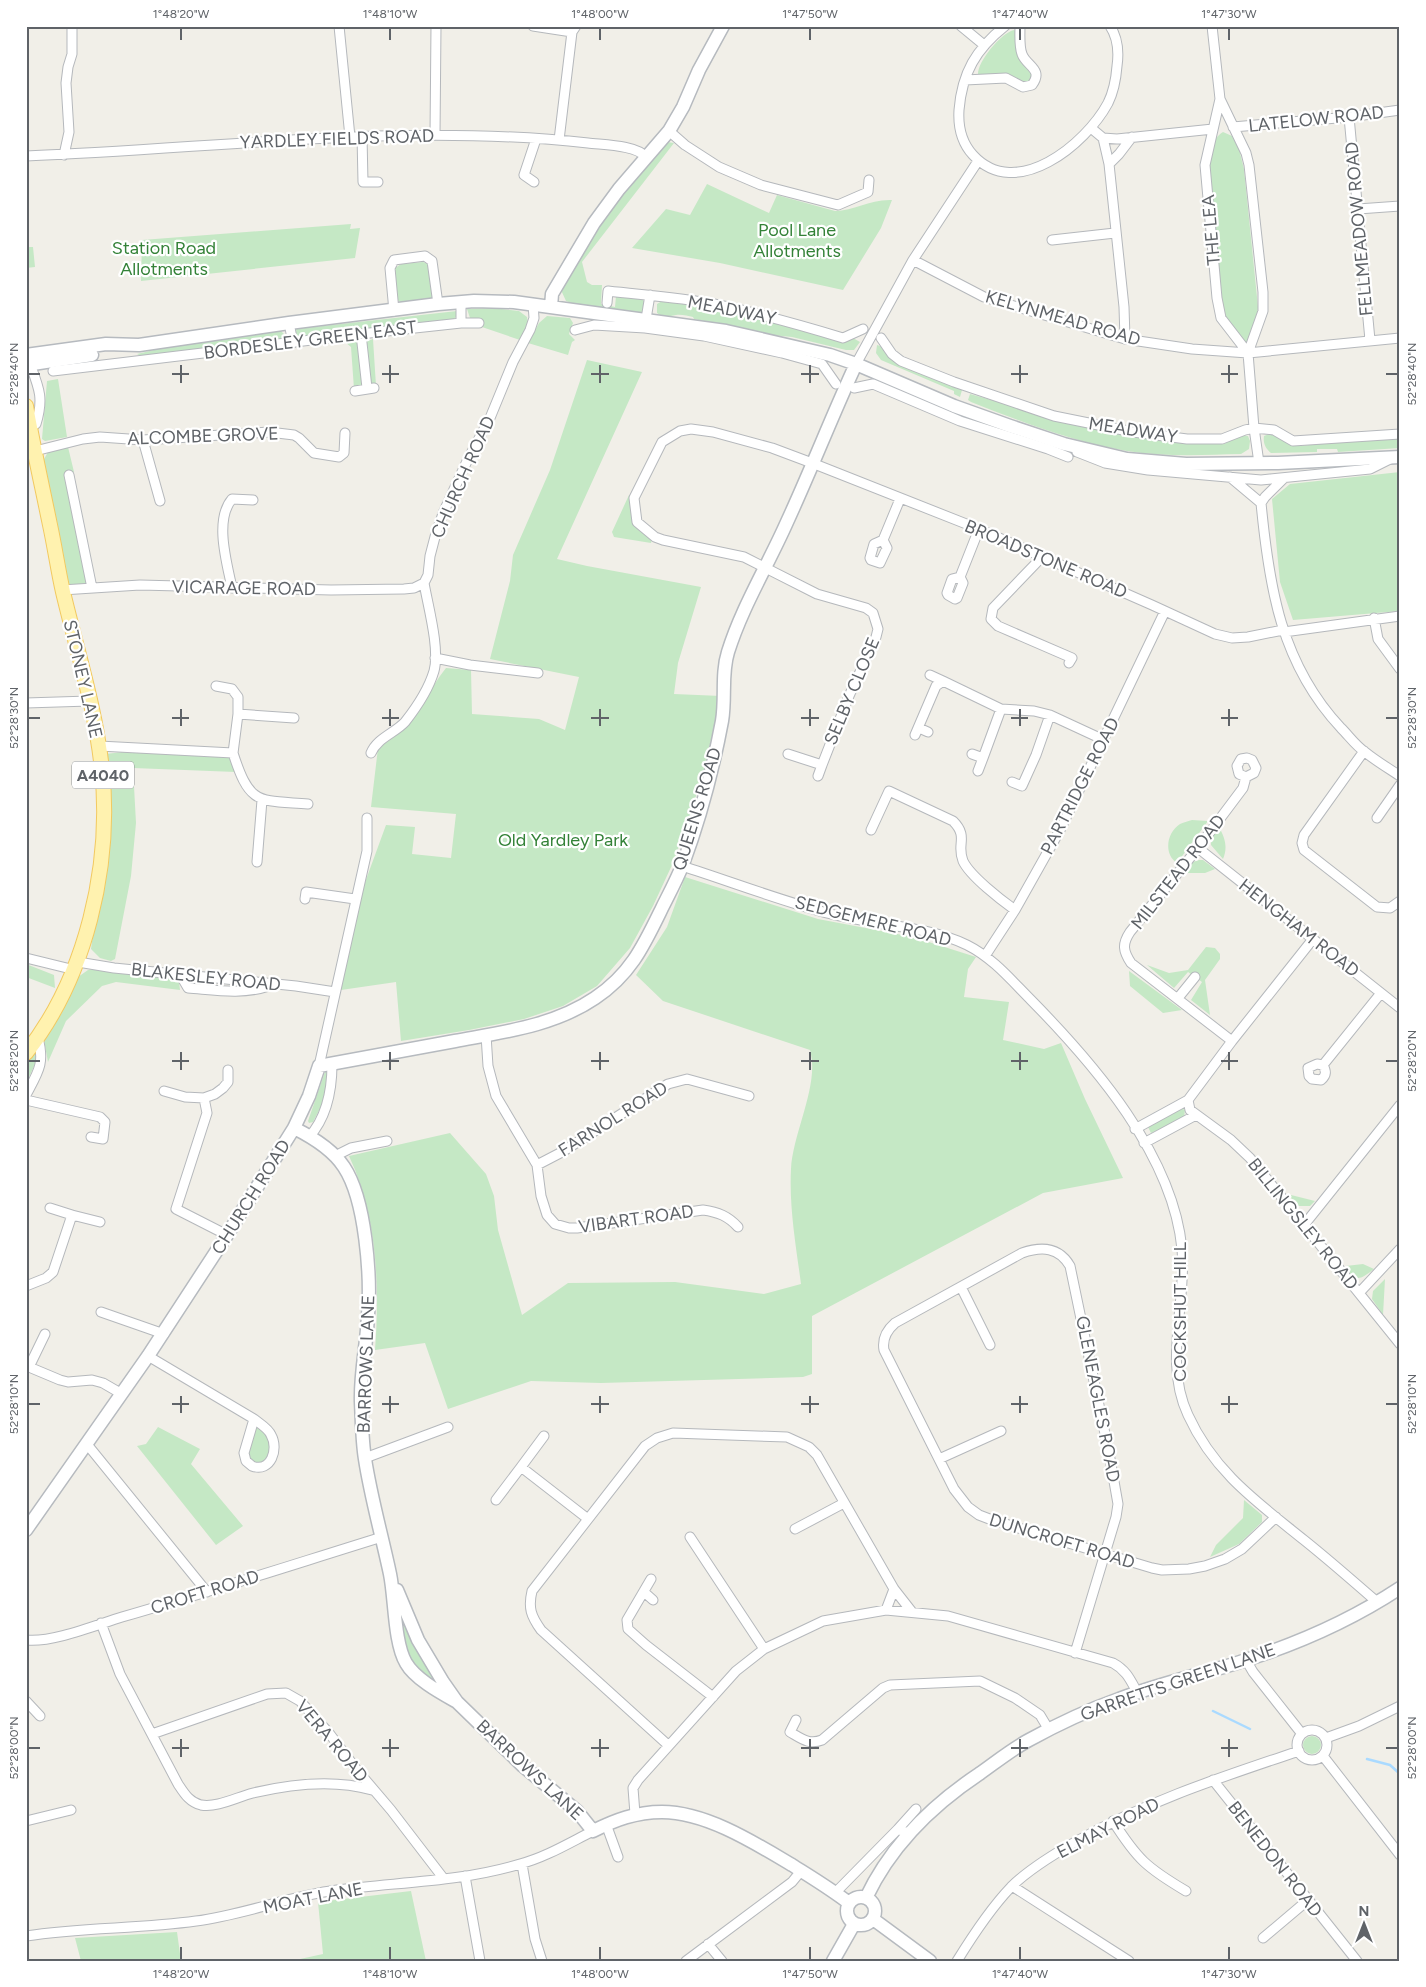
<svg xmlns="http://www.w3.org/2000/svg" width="1426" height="1987" font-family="Figtree,sans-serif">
	<rect width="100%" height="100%" fill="#f1efe8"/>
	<path fill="#c5e8c5" d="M1014 30 1017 32C1018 41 1017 53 1022 61 1025 66 1030 68 1032 74L1029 84 982 76 978 74C978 61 1001 33 1014 30Z
		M1223 132 1232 136 1239 149 1244 169 1258 307 1257 321 1247 344 1235 339 1223 310 1209 164C1211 153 1212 138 1223 132Z
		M667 142 674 143 582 262 587 282 592 285H602L601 304 615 307 616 296 641 298 644 301V312L640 313 577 305 566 301 561 290 567 282 577 260 599 225 629 184Z
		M707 184 769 213 777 195 835 211C854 211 870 199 892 200L881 228 843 290 720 263 632 248 666 209 690 215Z
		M351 224 350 229 360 228 355 258 141 281 142 240Z
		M26 232 29 247H33L35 267 26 268Z
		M423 262 428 264 433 297 428 300 401 302 397 300 395 268 401 264Z
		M662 301 710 307 853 338 860 342 854 350H846L792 337 772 335 694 319 693 317C688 316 681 314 676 315 669 316 664 319 657 313V304Z
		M493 308 519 311 527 317 528 323 520 340 479 326 480 319 470 318 467 309Z
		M457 311V316L453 320 297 337 295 333 296 329Z
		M547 316 570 318 573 323 569 334 575 340 572 342 568 355 528 343 539 323Z
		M281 331 284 334 285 339 279 341 141 356 137 354 192 341Z
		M373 339 376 386 369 385 365 342Z
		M357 341 359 343 364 385 354 389 351 347 345 342Z
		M877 345 886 348 890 358 962 390 960 397 954 394V391L881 360 876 353Z
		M587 360 642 372 557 559 587 566 701 587 678 663 674 694 721 696 704 770 687 825 672 865 653 906 630 948 597 986 563 1006 524 1019 469 1030 401 1041 396 982 341 990 360 896 386 825 415 827 412 854 451 858 456 814 371 807 378 748C385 743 393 738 400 732 418 715 430 688 446 668L471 670 472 714 539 719 565 730 579 677 490 659 510 581 513 555 550 470Z
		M58 379 67 437 45 441 42 439 47 381Z
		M970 394 1023 409 1186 442 1224 444 1240 435 1248 436 1250 441 1249 449 1241 454C1203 455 1164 457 1127 451 1073 442 1022 422 971 402L968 400Z
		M1269 434C1280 437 1288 444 1299 446L1400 436V448L1338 452 1337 449H1317V452L1271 453C1265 448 1263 443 1264 436Z
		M68 447 74 472 65 475 89 584 68 586 43 461 48 452Z
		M1400 472V611L1293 620 1280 582 1272 499 1290 484Z
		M629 495 632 515 652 539 651 543 614 537 612 532Z
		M123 752 230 757 236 772 133 768 136 823 131 876 115 959 111 961 100 958 91 949C94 923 103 898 107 873 113 832 110 794 105 754Z
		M1192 820 1208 821 1177 863C1163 854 1167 832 1180 824 1184 822 1189 821 1192 820Z
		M1219 827C1225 838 1228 847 1223 859L1211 845V838Z
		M1199 860H1203L1215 869 1205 873H1184L1193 862Z
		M685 877 818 919 913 937 976 957 968 969 964 997 1009 1002 1003 1040 1044 1049 1061 1043 1085 1099 1123 1178 1043 1193 812 1316V1374L803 1377 601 1383 531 1381 448 1409 425 1343 375 1350C380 1286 377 1215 349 1156L450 1133 486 1174 494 1196 498 1230 522 1315 568 1283 675 1282 764 1294 801 1284C796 1246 789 1208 791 1169 793 1132 820 1084 810 1050L663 1001 636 975 667 927Z
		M1206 947 1215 948 1220 954V959L1205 980 1210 1015 1191 1000 1202 982 1188 972 1174 988 1147 965 1169 973 1188 970Z
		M26 964 54 975 55 988 26 977Z
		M94 969 176 980 179 982 180 990 116 982 102 986 66 1021 48 1062 44 1040 78 977 88 970Z
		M1129 971 1182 1010 1163 1013 1130 986Z
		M38 1046 39 1055 26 1084V1062Z
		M325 1072 329 1073 325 1099 313 1122 309 1123 308 1121Z
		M1181 1108 1185 1110 1184 1118 1151 1133 1148 1127Z
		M1289 1195H1291L1315 1201 1310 1206H1297Z
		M1363 1264 1374 1269C1361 1279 1355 1284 1346 1266Z
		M1385 1279 1383 1315 1372 1299 1373 1291Z
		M257 1426C271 1438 274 1446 265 1463L254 1464 247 1453Z
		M158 1427 200 1449 191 1464 243 1526 216 1545 137 1446 146 1444Z
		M1244 1500 1262 1515V1522L1239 1544 1210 1557 1216 1545 1243 1518Z
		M399 1615 401 1616 418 1652 440 1685 412 1666 405 1653Z
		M1303 1745a9 9 0 1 1 18 0a9 9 0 1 1-18 0Z
		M411 1891 426 1961H291L323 1954 318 1902Z
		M177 1932 181 1961H81L75 1938Z"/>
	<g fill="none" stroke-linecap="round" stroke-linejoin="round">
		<path stroke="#aadaff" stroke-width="2.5" d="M1213 1711 1250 1729
			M1367 1759 1390 1765 1400 1774"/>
		<g stroke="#b5b8bc" stroke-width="11">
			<path id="street" d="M339 26 350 137
				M533 26 572 32
				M961 26 984 45
				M1005 26C976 49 962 73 959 110 958 126 962 143 973 155 1016 202 1086 144 1108 103 1114 91 1116 79 1117 66 1119 52 1118 38 1110 26
				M1212 26 1220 99 1246 153 1249 165 1263 292V311L1248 353 1254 428 1259 463
				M965 80 1006 78 1023 87 1032 85C1044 69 1026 66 1022 54 1019 46 1020 35 1020 26
				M1220 99 1205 165 1217 298 1221 318 1248 353
				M1349 117 1370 340
				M1233 127 1349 117 1400 110
				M1091 128 1103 138 1109 164 1124 307 1125 339
				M669 131 685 145 719 167 761 185 838 205 868 192 869 180
				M435 135 436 26
				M362 136 363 182H378
				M1103 138 1117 139 1213 129
				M559 140 572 32 576 26
				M64 155 69 132 66 83 68 67 72 54V26
				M26 156C214 149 401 122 588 143 603 145 636 145 646 157
				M1109 164 1119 154 1132 137
				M534 182 524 175 536 139
				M1358 209 1400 206
				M1052 240 1115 233
				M913 260 984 297 1125 339 1192 349 1248 353 1400 338
				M461 302V323
				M607 303 608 291C643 295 679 297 714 304 758 313 800 325 843 338L863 329
				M394 311 390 268 394 260 425 256 432 261 438 304
				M289 323 293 343
				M645 325 650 295
				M575 330 594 325 645 328 704 336 782 353 822 364 836 384
				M361 334 367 388
				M881 338 892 354 901 361 954 382 1054 416 1133 432 1187 439H1222L1245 430 1254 428 1274 430 1293 441 1400 434
				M30 364C39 388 44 398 36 424L30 427
				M856 364 913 260 978 161
				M53 371 378 332 461 323H479
				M854 388 873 384 960 421 1048 449 1068 457
				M355 391 374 388
				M143 440 160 501
				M35 451 83 439 100 437 143 440 269 432 294 435 299 438 314 453 339 457 344 453 345 433
				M1077 452 1105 463 1148 470 1261 480 1370 469 1390 459
				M69 475 92 588
				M1230 477 1261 503
				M1261 503C1269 587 1281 664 1341 728 1349 736 1356 746 1365 752 1376 761 1388 768 1400 776
				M1261 503 1265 497 1284 478
				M883 540 887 548 880 563 871 560 870 558 874 544 883 540 900 499
				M1042 557 993 608 991 619 998 626 1072 658 1069 663
				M960 577 952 579 947 593 948 595 955 599 957 598 963 583 960 577 979 529
				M232 588C227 563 214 520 232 499L253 500
				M62 590 140 585 331 590 404 589 414 588 424 583
				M1374 618 1378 639 1400 669
				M1284 632 1400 616
				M435 658 470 665 538 673
				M930 675 943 681
				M216 686 232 689 238 697V714
				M26 703 89 701
				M919 728 928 732
				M915 735 936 686 943 681 1001 709 1034 711 1050 715 1104 740
				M99 746 233 753C250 806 258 800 308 804
				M1364 751 1304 835 1302 843 1304 850 1377 907 1390 908 1400 901
				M233 753 238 714 294 718
				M371 753C377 738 395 733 405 722 416 708 429 688 434 671 440 649 428 606 424 583L428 575 430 556 436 533 444 511 468 459 490 418 513 362 530 330 534 318 533 304
				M788 754 822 765 849 696 876 637 878 629 873 613 866 608 817 594 744 557 663 540 655 537 637 522 634 498 662 442 680 431 691 429 713 432 772 448 812 463 979 529 1152 605 1215 634 1232 638 1248 637 1283 630
				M972 754 983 758 1001 709
				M978 771 983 758
				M818 776 822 765
				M1012 782 1022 786 1036 755 1050 715
				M1377 818 1400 785
				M871 830 889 791 953 821C969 837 956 844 963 861 970 876 1001 900 1015 910
				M1198 848 1400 1008
				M257 862 262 800
				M682 866C732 882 781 901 831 914 876 926 925 925 967 945 993 958 1011 980 1031 1000 1094 1064 1173 1155 1182 1249 1187 1303 1163 1362 1188 1415 1214 1472 1257 1502 1304 1540 1329 1560 1353 1581 1377 1602
				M305 899 306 892 355 899
				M1313 939 1232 1041 1188 1100 1190 1110 1231 1140 1250 1158 1400 1344
				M985 956 1015 910 1060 830 1165 611
				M26 958 75 970
				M78 962 114 968 296 986 335 992
				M181 976 188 988C215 990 242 995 269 986
				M1178 998 1195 977
				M486 1035 488 1066 496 1096 537 1165 541 1196 547 1215 555 1224 569 1228H577L703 1210C718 1212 728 1216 738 1227
				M1232 1041 1131 963C1123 951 1122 944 1130 932L1198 848 1243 788 1246 777 1239 774 1237 766 1241 759 1247 758 1252 760 1256 768 1254 773 1246 777
				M1323 1065C1326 1071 1327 1075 1321 1080L1312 1079 1309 1076 1308 1068 1317 1064 1323 1065 1381 993
				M319 1066 367 851V818
				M164 1091 185 1097 204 1098 207 1113 176 1209 227 1235
				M26 1095C38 1072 45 1064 38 1038
				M204 1098 215 1094 223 1088 228 1082V1070
				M26 1100 100 1117 105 1122 103 1139 91 1137
				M1135 1129 1188 1100
				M309 1137C327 1117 332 1090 332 1064
				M1144 1143 1196 1115
				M335 1156 351 1148 387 1141
				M537 1165 562 1152 668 1084 687 1079 749 1096
				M72 1215 100 1222
				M1304 1225 1400 1105
				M26 1286 46 1278 53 1272 72 1215 50 1208
				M961 1287 990 1345
				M1359 1293 1400 1249
				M101 1312 164 1334
				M45 1334 29 1367 60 1380 68 1382 92 1380 103 1383 122 1394
				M148 1356 254 1419C260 1424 268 1428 271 1435 279 1449 271 1473 252 1466L246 1461 244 1453 254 1419
				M86 1443 207 1592
				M365 1458 448 1427
				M939 1459 1001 1431
				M521 1467 544 1436
				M496 1500 521 1467 588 1519
				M795 1529 844 1503
				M690 1537 764 1649
				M651 1579 627 1620 628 1629 646 1645 713 1697
				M644 1592 653 1600
				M886 1610 894 1589
				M101 1623 120 1674 178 1784C184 1793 189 1802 201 1805 217 1808 237 1797 253 1793 291 1784 334 1779 372 1790
				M26 1640C52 1643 96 1625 122 1617 209 1592 295 1564 382 1537
				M1075 1653 1116 1517 1118 1504 1109 1453 1070 1266C1059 1247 1042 1246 1022 1253L895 1323C887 1330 882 1339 884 1350L954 1489 968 1507 979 1515 992 1520 1152 1568 1162 1570 1189 1569 1205 1566 1225 1559 1242 1549 1276 1517
				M1246 1660 1253 1672 1302 1734
				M26 1701 40 1716
				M796 1720 790 1732C802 1739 809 1745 822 1740L883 1688 890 1685 980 1681 1015 1698 1040 1715 1049 1730
				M1297 1745a15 15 0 1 1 30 0a15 15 0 1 1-30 0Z
				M152 1734 267 1694 286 1693 300 1701 329 1733 357 1770 391 1810 444 1879
				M1326 1738 1359 1726 1400 1706
				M668 1745 541 1630C531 1616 528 1608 532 1591L645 1446 657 1438 673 1433 787 1437 809 1447 817 1455 894 1589 912 1612
				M1323 1756 1400 1855
				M1213 1780 1357 1961
				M635 1814 633 1788 638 1780 736 1671 764 1649 823 1621 886 1610 948 1616 1113 1663C1126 1670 1130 1679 1137 1692
				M26 1821 71 1810
				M1113 1821C1137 1859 1147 1868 1186 1891
				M606 1824 618 1857
				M898 1829 916 1809
				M522 1864 535 1939 542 1961
				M465 1876 480 1961
				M1012 1886 1129 1961
				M836 1892 898 1829 908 1833
				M26 1936C82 1927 140 1929 196 1921 244 1915 289 1896 337 1890 398 1882 461 1882 520 1864 546 1857 569 1843 593 1831
				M1263 1938 1308 1900
				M708 1944 722 1961
				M686 1961 792 1882 801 1871
				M957 1961C973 1935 990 1909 1011 1887 1029 1869 1054 1854 1077 1841 1147 1801 1222 1777 1299 1751"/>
		</g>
		<g stroke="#b6babf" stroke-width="15">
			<path id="secondary" d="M551 307 552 294 594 223 619 189 669 131 683 107 699 70 723 26
				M26 355 106 344 139 345 289 323 438 304 474 301 514 302 726 331 830 355 856 364 954 406 1010 426 1064 444 1127 459 1186 464 1278 463 1400 457
				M26 365 92 355
				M294 1128C312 1137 333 1150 344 1167 366 1200 371 1277 368 1315 367 1344 360 1373 361 1402 362 1421 362 1441 365 1459 371 1498 382 1536 390 1574 395 1598 394 1643 406 1663 415 1679 441 1693 457 1702
				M26 1530 148 1356 227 1235 294 1128 309 1096 319 1066C364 1058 410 1049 455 1041 503 1032 554 1026 595 998 631 974 644 945 662 908 669 894 677 879 683 864 700 818 713 769 722 721 726 698 721 674 728 652 742 607 768 565 787 522 811 470 832 416 856 364
				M397 1590 418 1640 443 1682 457 1702 523 1766 577 1811 593 1831C615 1820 636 1812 662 1812 706 1812 755 1843 792 1865 811 1877 831 1889 849 1903
				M847 1911a14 14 0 1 1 28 0a14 14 0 1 1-28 0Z
				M866 1898C891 1845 931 1806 979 1774 996 1762 1012 1749 1029 1740 1058 1724 1088 1710 1119 1699 1160 1683 1204 1674 1246 1660 1299 1643 1353 1619 1400 1588
				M873 1919 930 1961
				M833 1961 854 1924"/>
		</g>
		<g stroke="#f2c960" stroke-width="16">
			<path id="primary" d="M26 406C33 446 42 486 50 525 55 548 58 570 63 592 77 651 96 710 102 770 112 866 86 977 26 1053"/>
		</g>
		<use href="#street" stroke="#fff" stroke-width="9"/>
		<use href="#secondary" stroke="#fff" stroke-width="12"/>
		<use href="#primary" stroke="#fff2af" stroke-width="14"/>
	</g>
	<path fill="none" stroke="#5f6368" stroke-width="2" d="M181 28V40M390 28V40M600 28V40M810 28V40M1020 28V40M1229 28V40M181 365V383M390 365V383M600 365V383M810 365V383M1020 365V383M1229 365V383M28 374H40M172 374H189M382 374H399M591 374H609M801 374H819M1011 374H1028M1221 374H1238M1386 374H1398M181 709V726M390 709V726M600 709V726M810 709V726M1020 709V726M1229 709V726M28 718H40M172 718H189M382 718H399M591 718H609M801 718H819M1011 718H1028M1221 718H1238M1386 718H1398M181 1052V1070M390 1052V1070M600 1052V1070M810 1052V1070M1020 1052V1070M1229 1052V1070M28 1061H40M172 1061H189M382 1061H399M591 1061H609M801 1061H819M1011 1061H1028M1221 1061H1238M1386 1061H1398M181 1396V1413M390 1396V1413M600 1396V1413M810 1396V1413M1020 1396V1413M1229 1396V1413M28 1404H40M172 1404H189M382 1404H399M591 1404H609M801 1404H819M1011 1404H1028M1221 1404H1238M1386 1404H1398M181 1739V1757M390 1739V1757M600 1739V1757M810 1739V1757M1020 1739V1757M1229 1739V1757M28 1748H40M172 1748H189M382 1748H399M591 1748H609M801 1748H819M1011 1748H1028M1221 1748H1238M1386 1748H1398M181 1947V1960M390 1947V1960M600 1947V1960M810 1947V1960M1020 1947V1960M1229 1947V1960"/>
	<g text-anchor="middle" stroke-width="4.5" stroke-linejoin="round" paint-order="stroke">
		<rect fill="#fff" stroke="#8f9295" stroke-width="1" x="72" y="761.5" width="62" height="27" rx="4"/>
		<g font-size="16" font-weight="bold" fill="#5f6368">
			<text x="103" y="781">A4040</text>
		</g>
		<g font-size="18" fill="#5f6368" stroke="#fff">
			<text transform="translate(1316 119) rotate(-6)" y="6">LATELOW ROAD</text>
			<text transform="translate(337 139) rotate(-2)" y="6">YARDLEY FIELDS ROAD</text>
			<text transform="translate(1359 229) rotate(-95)" y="6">FELLMEADOW ROAD</text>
			<text transform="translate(1211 230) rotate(-95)" y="6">THE LEA</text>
			<text transform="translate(732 310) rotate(11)" y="6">MEADWAY</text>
			<text transform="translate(1063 318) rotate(16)" y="6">KELYNMEAD ROAD</text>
			<text transform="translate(310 340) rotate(-7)" y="6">BORDESLEY GREEN EAST</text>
			<text transform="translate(1133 430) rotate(9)" y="6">MEADWAY</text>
			<text transform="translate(203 436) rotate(-2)" y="6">ALCOMBE GROVE</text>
			<text transform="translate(463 477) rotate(-66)" y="6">CHURCH ROAD</text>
			<text transform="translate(1046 559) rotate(23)" y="6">BROADSTONE ROAD</text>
			<text transform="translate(244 588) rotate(1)" y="6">VICARAGE ROAD</text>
			<text transform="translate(83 679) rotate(77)" y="6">STONEY LANE</text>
			<text transform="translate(852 691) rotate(-67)" y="6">SELBY CLOSE</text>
			<text transform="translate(1080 786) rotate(-63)" y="6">PARTRIDGE ROAD</text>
			<text transform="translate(697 809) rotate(-73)" y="6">QUEENS ROAD</text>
			<text transform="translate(1178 872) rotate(-52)" y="6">MILSTEAD ROAD</text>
			<text transform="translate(873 921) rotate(14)" y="6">SEDGEMERE ROAD</text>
			<text transform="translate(1299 928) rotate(38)" y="6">HENGHAM ROAD</text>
			<text transform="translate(206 977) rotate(6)" y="6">BLAKESLEY ROAD</text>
			<text transform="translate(613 1119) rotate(-32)" y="6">FARNOL ROAD</text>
			<text transform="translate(251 1197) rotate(-58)" y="6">CHURCH ROAD</text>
			<text transform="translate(636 1219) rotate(-8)" y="6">VIBART ROAD</text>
			<text transform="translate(1303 1224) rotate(51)" y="6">BILLINGSLEY ROAD</text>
			<text transform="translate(1180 1312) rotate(-90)" y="6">COCKSHUT HILL</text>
			<text transform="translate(366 1364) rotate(-88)" y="6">BARROWS LANE</text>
			<text transform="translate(1098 1399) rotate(79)" y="6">GLENEAGLES ROAD</text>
			<text transform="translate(1062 1541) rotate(17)" y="6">DUNCROFT ROAD</text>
			<text transform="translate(205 1592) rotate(-17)" y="6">CROFT ROAD</text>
			<text transform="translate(1178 1682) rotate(-19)" y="6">GARRETTS GREEN LANE</text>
			<text transform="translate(332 1741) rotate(50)" y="6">VERA ROAD</text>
			<text transform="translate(530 1770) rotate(43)" y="6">BARROWS LANE</text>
			<text transform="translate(1108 1828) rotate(-27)" y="6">ELMAY ROAD</text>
			<text transform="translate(1275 1859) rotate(52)" y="6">BENEDON ROAD</text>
			<text transform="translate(313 1898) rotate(-11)" y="6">MOAT LANE</text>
		</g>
		<g font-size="18" fill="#348238" stroke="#fff">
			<text x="797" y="236">Pool Lane<tspan x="797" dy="21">Allotments</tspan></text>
			<text x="164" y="254">Station Road<tspan x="164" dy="21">Allotments</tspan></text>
			<text x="563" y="846">Old Yardley Park</text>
		</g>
	</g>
	<rect width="1426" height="1987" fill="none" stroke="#ffffff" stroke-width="55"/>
	<g transform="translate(1364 1924)" stroke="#ffffff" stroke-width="4" paint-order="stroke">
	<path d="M0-4L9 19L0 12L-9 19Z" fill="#5f6368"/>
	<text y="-8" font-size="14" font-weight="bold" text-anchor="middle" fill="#5f6368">N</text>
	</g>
	<rect x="28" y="28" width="1370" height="1932" fill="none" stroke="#5f6368" stroke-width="2"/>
	<g font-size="12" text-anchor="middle" fill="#5f6368">
		<text x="181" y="18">1°48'20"W</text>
		<text x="390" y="18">1°48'10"W</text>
		<text x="600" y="18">1°48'00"W</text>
		<text x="810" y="18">1°47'50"W</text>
		<text x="1020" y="18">1°47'40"W</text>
		<text x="1229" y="18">1°47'30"W</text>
		<text transform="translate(14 374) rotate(-90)" y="4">52°28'40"N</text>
		<text transform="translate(1412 374) rotate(-90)" y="4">52°28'40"N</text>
		<text transform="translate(14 718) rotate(-90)" y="4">52°28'30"N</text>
		<text transform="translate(1412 718) rotate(-90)" y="4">52°28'30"N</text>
		<text transform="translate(14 1061) rotate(-90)" y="4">52°28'20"N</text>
		<text transform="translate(1412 1061) rotate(-90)" y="4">52°28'20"N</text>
		<text transform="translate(14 1404) rotate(-90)" y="4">52°28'10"N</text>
		<text transform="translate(1412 1404) rotate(-90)" y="4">52°28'10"N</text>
		<text transform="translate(14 1748) rotate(-90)" y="4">52°28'00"N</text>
		<text transform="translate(1412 1748) rotate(-90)" y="4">52°28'00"N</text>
		<text x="181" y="1978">1°48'20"W</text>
		<text x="390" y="1978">1°48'10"W</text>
		<text x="600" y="1978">1°48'00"W</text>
		<text x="810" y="1978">1°47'50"W</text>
		<text x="1020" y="1978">1°47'40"W</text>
		<text x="1229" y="1978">1°47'30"W</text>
	</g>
</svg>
